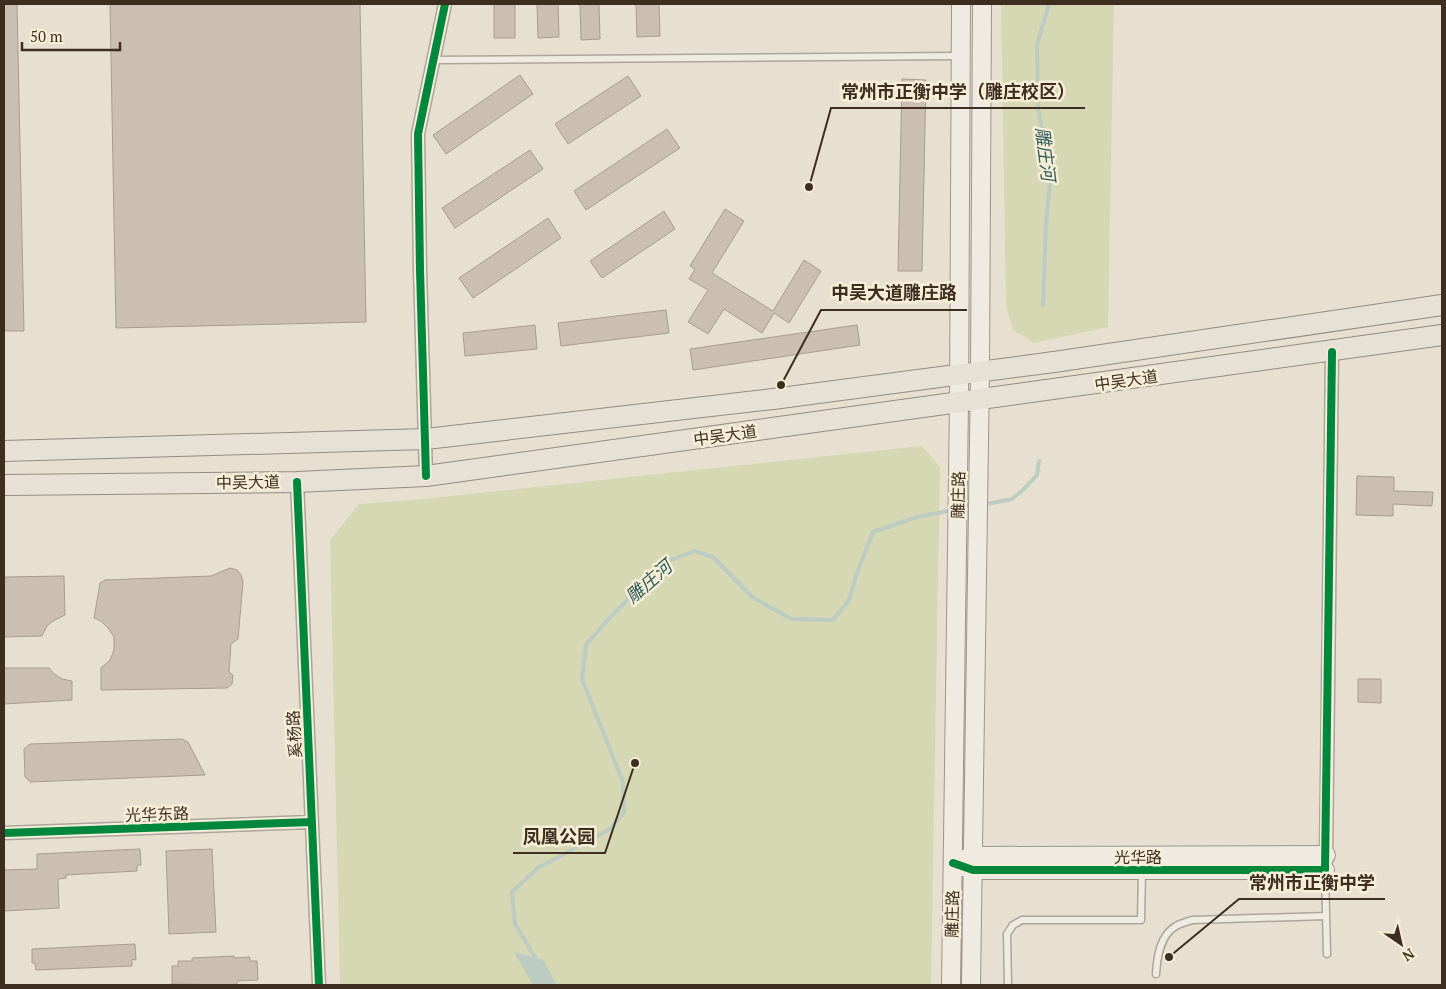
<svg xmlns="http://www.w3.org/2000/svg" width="1446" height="989" font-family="'PT Serif','Noto Sans SC',serif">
	<rect width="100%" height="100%" fill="#e7e0d1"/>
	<path fill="#d6d7b3" d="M1001 4H1114L1108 327 1034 343 1013 330 1006 306Z
		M922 446 940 467 931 985H340L330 540 359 504 413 500Z"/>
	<path fill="#bcccc2" d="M514 952 543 960 557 985H533Z"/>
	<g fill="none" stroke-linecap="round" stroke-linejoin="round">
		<path stroke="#bcccc2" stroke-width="4" d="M1043 305 1046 224 1050 182 1046 151 1038 107 1037 45 1049 4
			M982 505 1012 499 1024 489 1037 475 1039 461
			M537 961 515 924 512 892 538 868 610 829 624 812 623 782 582 679 586 645 612 615 666 562 694 551 713 557 752 597 791 619 833 620 849 600 857 573 873 532 917 517 953 510"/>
	</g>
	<path fill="#cbbfb2" stroke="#a89c90" d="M4 4H17L24 331H4Z
		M110 4H360L366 322 116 328Z
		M494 4H515V38H494Z
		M537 4H558L559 37 538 38Z
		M580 4H599L600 39 581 40Z
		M636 4H659L660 36 637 37Z
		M520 75 533 94 446 154 433 135Z
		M628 76 641 96 568 144 555 124Z
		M902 79 926 80 922 271H898Z
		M667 129 680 148 586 210 574 191Z
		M530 150 543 169 455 228 442 208Z
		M725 209 744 221 712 273 773 311 804 260 821 271 789 323 774 313 762 333 724 309 708 334 688 322 708 290 689 279 695 269 690 266Z
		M664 211 675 229 602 278 590 261Z
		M548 218 561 238 473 298 459 278Z
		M666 310 669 333 561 346 558 323Z
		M535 325 537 349 465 356 463 333Z
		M857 325 860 345 693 370 690 349Z
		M1357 476 1394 477V491L1433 492 1432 506 1393 504V516L1356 515Z
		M230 568 237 570 241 575 243 582 238 639 231 644 229 672 233 675 232 684 227 688 101 690V668L110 660 114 650V637L108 628 101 621 94 618 100 583 105 580 211 576Z
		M64 576 65 615 53 621 47 626 42 636 4 637V577Z
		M4 668H49L54 674 62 679 72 681V700L4 704Z
		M1358 679H1381V703L1358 702Z
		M182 739 188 742 205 775 30 782 25 777 24 749 30 744Z
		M140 849 141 865H137V871L66 875V878L58 879 59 908 4 911V870L37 869V854Z
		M212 849 216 932 169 934 166 851Z
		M135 944 136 960 132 959V966L36 970 35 963H32V949Z
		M234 956V958L250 957V961H257L258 980 237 981V985L172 984V966H178V961H192V958Z"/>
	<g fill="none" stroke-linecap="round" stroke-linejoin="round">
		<g stroke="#ada599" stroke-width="9">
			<path id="lane" d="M434 60 959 56
				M1325 871 1327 954
				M1156 974C1157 957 1160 935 1176 926 1181 923 1187 922 1192 920L1326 916
				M1008 985 1007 934 1013 925 1022 920H1141L1142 872"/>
		</g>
		<g stroke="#ada599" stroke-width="15">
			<path id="street" d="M426 476 420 270 418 134 445 4
				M297 482 319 985
				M4 833 312 822
				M1326 862 1332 352"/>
		</g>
		<g stroke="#9c958a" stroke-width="20">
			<path id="secondary" d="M962 860 973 856 1326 855
				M963 867 973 870H1325
				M951 985 959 403 961 4
				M971 985 980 372 982 4"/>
		</g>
		<g stroke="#928b80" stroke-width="22">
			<path id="primary" d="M4 451 426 439 773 399 1054 362 1442 305
				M4 485 297 482 426 476 1442 335"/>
		</g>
		<use href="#lane" stroke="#efebe3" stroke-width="6"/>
		<use href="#street" stroke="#efebe3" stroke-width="12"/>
		<use href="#secondary" stroke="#efebe3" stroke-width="18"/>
		<use href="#primary" stroke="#e6e1d4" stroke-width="20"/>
		<g stroke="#f7eed8" stroke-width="11">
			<path id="cycleway" d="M426 476 420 270 418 134 445 4
				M297 482 319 985
				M4 833 312 822
				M953 863 973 870H1325L1332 352"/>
		</g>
		<use href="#cycleway" stroke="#00873e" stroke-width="8"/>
	</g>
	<g text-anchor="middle" stroke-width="5" stroke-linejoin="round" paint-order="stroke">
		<g font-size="16" fill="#3d2e20" stroke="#f7eed8">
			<text transform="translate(1126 380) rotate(-8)" y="6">中吴大道</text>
			<text transform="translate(725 435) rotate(-8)" y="6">中吴大道</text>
			<text transform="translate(248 482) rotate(-1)" y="6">中吴大道</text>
			<text transform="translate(958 495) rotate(-89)" y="6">雕庄路</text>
			<text transform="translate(294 734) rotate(-93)" y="6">奚杨路</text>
			<text transform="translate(157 814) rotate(-2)" y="6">光华东路</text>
			<text x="1138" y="863">光华路</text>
			<text transform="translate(952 914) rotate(-89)" y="6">雕庄路</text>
		</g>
		<g font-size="18" font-style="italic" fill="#2f5d5a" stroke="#f7eed8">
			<text transform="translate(1045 154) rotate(83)" y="6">雕庄河</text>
			<text transform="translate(649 582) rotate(-41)" y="6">雕庄河</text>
		</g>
	</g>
	<path fill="none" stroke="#3d2e20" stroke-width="2" d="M809 187L831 108H1085M781 385L821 310H967M635 763L605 853H513M1169 957L1239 899H1385"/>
	<g fill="#3d2e20" stroke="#f7eed8" stroke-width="2">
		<circle cx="809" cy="187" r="5"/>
		<circle cx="781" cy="385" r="5"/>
		<circle cx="635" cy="763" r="5"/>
		<circle cx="1169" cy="957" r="5"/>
	</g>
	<g font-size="18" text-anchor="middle" font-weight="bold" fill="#3d2e20" stroke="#f7eed8" stroke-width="5" stroke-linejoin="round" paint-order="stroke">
		<text x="958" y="98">常州市正衡中学（雕庄校区）</text>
		<text x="894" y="299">中吴大道雕庄路</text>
		<text x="559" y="843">凤凰公园</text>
		<text x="1312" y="889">常州市正衡中学</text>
	</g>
	<rect width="1446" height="989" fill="none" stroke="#3d2e20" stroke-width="10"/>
	<g transform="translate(1401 944) rotate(146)" stroke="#f7eed8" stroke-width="4" paint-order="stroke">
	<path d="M0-4L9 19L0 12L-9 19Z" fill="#3d2e20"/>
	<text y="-8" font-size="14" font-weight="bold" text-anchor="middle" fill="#3d2e20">N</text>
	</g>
	<path d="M22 42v8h98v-8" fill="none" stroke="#3d2e20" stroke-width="2.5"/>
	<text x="30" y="42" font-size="15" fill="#3d2e20" stroke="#f7eed8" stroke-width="4" paint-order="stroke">50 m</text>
</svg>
